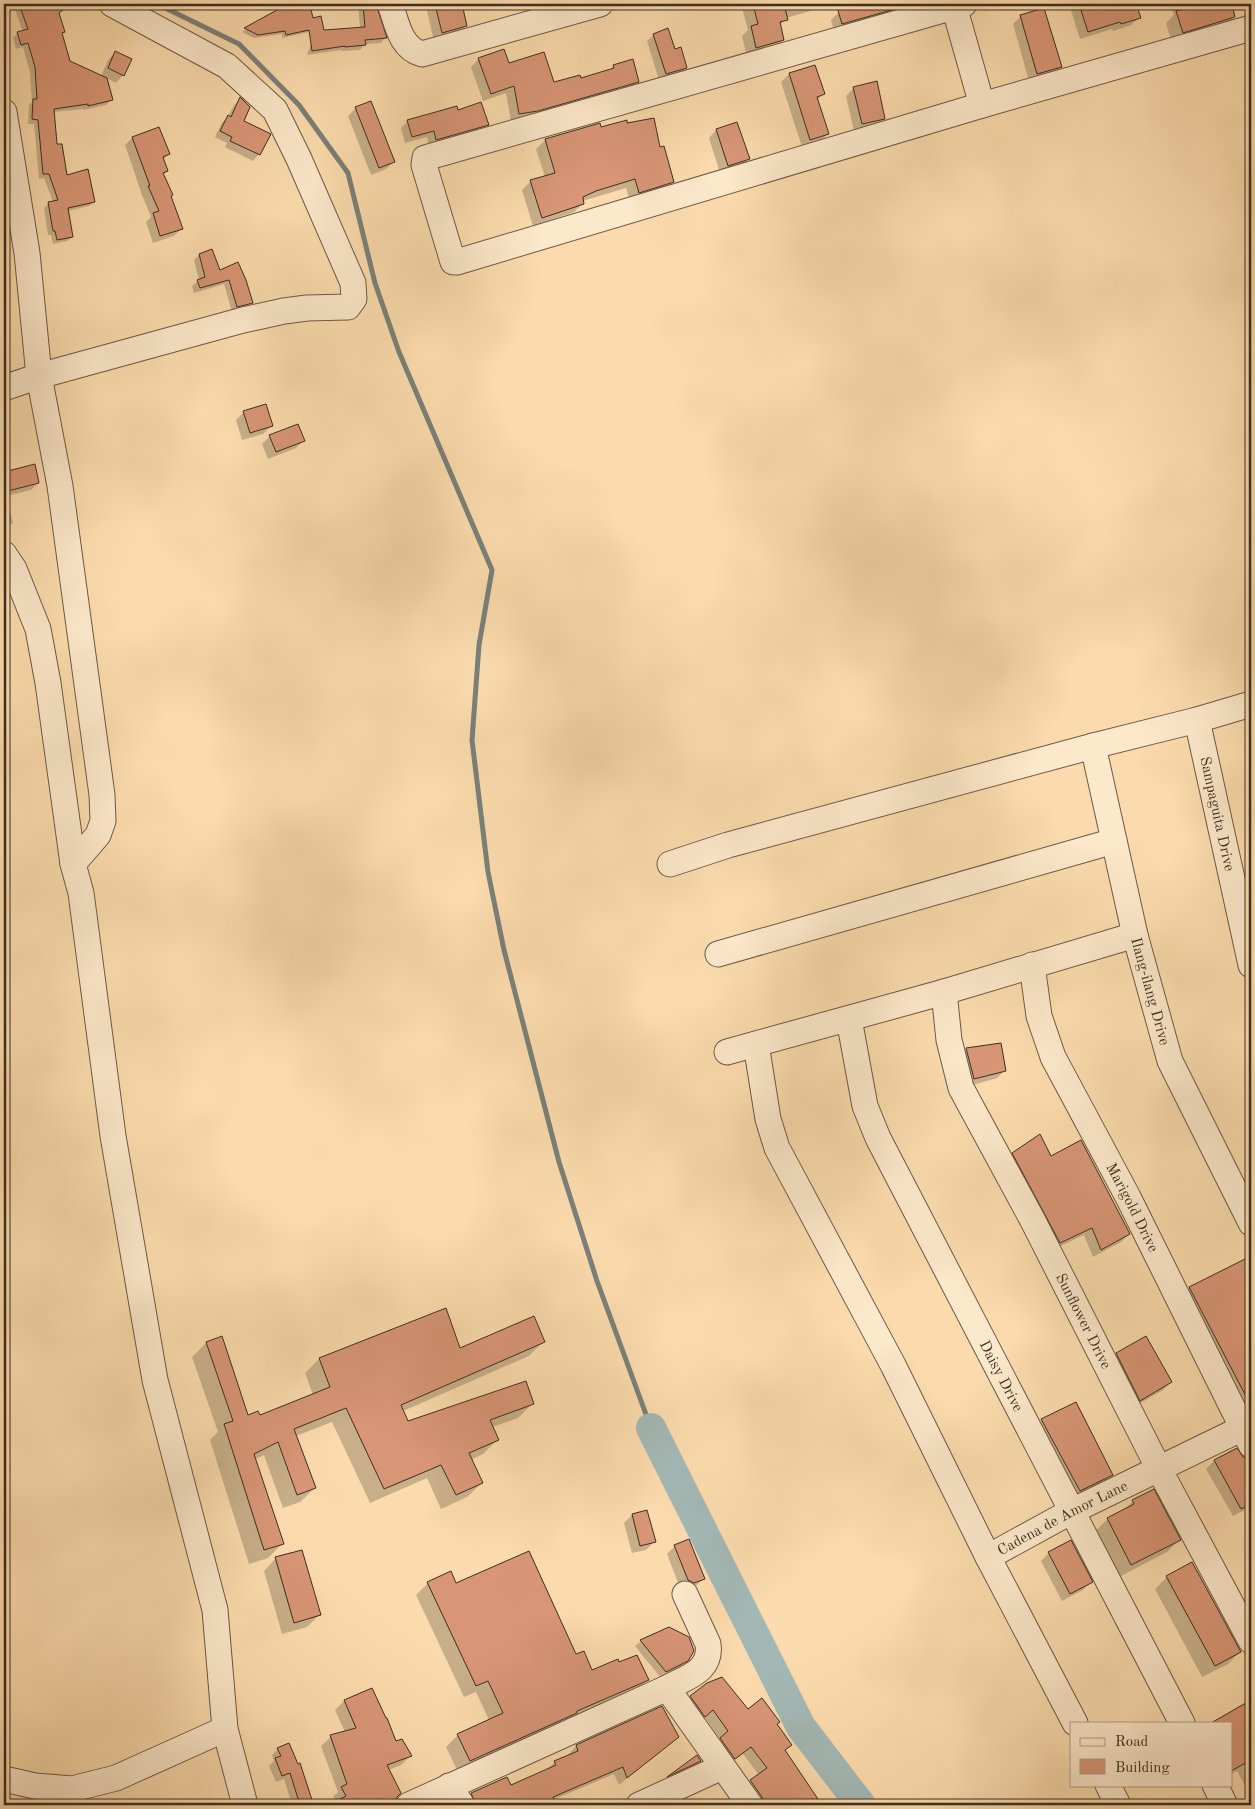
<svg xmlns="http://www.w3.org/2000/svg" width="1255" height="1809" font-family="'Old Standard TT',serif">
	<rect width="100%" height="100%" fill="#fbdbad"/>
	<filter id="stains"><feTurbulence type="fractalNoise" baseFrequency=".004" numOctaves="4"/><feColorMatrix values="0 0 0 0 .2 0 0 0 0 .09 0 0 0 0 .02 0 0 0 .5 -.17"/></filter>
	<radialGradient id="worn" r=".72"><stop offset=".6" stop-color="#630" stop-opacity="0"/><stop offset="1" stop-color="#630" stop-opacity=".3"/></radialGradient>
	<path fill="#0003" d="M13 4H36L38 8 46 4H68L58 13 64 31 61 34 69 62 101 76 108 60 116 52 123 75 116 83 106 78 111 100 106 105 84 110 83 109 53 112 56 146 66 177 94 202 89 206 68 211 72 237 67 241 53 244 51 235H48L44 208 49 203 53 202 44 178 39 179 34 124H28L29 105 32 102 30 73 23 47 16 49 13 38 18 33 23 32Z
		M358 4H375V9L385 38 381 43 365 44 360 50 341 51V50L307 55 313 37 360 28Z
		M393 4H420L417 7 397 12Z
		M435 4H460L466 26 458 34 434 41 427 11Z
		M741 4H817L810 11 786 18 779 26 783 40 773 50 747 57 742 36 748 30Z
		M893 4 894 8 886 16 834 31 831 20 839 12H859Z
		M1069 4H1135L1139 18 1131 25 1113 31 1112 29 1080 39Z
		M1171 4H1230L1234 17 1223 28 1172 43 1166 23 1174 15Z
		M289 5 291 11 309 7V32L282 38V34L254 38 242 32Z
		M1021 16 1061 67 1053 75 1029 81 1013 24Z
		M654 35 675 50 686 68 679 74 659 80 647 41Z
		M479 59 508 65 553 83 580 79 608 71 614 66 638 81 630 89 511 121 506 93 483 101 471 67Z
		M814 66 823 94 817 100 828 134 820 142 802 147 781 82 789 74Z
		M854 88 884 118 876 126 854 131 846 96Z
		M240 99 242 121 259 154 253 161 225 147 227 143 215 137 222 123 228 116 234 105Z
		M356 108 394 161 386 169 371 175 348 116Z
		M457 111 487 125 480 132 429 146 427 137 405 143 401 128 408 121Z
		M627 125 659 149 673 182 664 191 630 201 626 188 586 200 582 201 583 203 574 212 533 226 522 190 531 181 545 177 536 149 545 140Z
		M716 130 748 159 740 167 720 173 709 138Z
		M132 138 168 154 163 160 167 171 163 175 181 229 174 236 153 243 146 222 151 217 142 195 125 145Z
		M199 255 220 272 237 264 251 303 246 308 232 312 224 284 194 293 192 286 199 280 194 260Z
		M244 412 271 426 263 434 242 440 236 420Z
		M270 436 304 440 296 448 268 459 262 444Z
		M34 466 38 483 31 490 6 496 13 523 4 530V473Z
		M966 1050 1005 1070 997 1078 966 1087 959 1057Z
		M1013 1154 1051 1157 1129 1234 1121 1242 1093 1257 1084 1235 1052 1250 1005 1162Z
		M1251 1257V1408L1243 1412 1182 1296 1190 1288Z
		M221 1338 248 1417 259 1416 313 1395 305 1373 319 1359 460 1350 544 1341 529 1356 403 1411 407 1423 532 1404 518 1418 492 1427 497 1440 483 1454 471 1460 482 1483 467 1497 441 1509 427 1478 370 1503 332 1422 296 1436 315 1488 300 1502 283 1508 264 1455 254 1460 282 1544 268 1558 249 1564 210 1440 218 1432 192 1357 206 1343Z
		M1117 1354 1171 1382 1163 1390 1132 1408 1109 1362Z
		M1042 1420 1111 1475 1104 1483 1071 1498 1034 1428Z
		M1236 1450 1242 1458 1249 1460 1251 1464V1507L1233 1516 1206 1469 1214 1461Z
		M1133 1501 1179 1540 1167 1552 1119 1577 1095 1531 1108 1519 1122 1512Z
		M646 1511 654 1542 646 1550 632 1553 624 1523 632 1515Z
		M1251 1537V1557L1245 1544Z
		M675 1546 704 1578 696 1586 685 1590 680 1588 667 1554Z
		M1049 1553 1091 1582 1083 1590 1062 1601 1041 1561Z
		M276 1558 319 1615 307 1627 282 1634 264 1571Z
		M1167 1577 1240 1652 1228 1664 1202 1677 1155 1589Z
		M428 1583 456 1584 576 1656 592 1672 618 1664 648 1679 636 1691 458 1772 446 1747 458 1735 489 1720 476 1692 464 1697 416 1595Z
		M669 1628 687 1660 681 1666 660 1677 635 1646 641 1641Z
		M372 1689 395 1743 410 1756 401 1765 388 1770 396 1797 393 1805H335L337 1804 333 1797 338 1792 321 1746 331 1737 345 1732 335 1710 344 1701Z
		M691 1697 747 1711 775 1725 784 1751 822 1805H753L743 1789 759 1775 743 1754 726 1766 713 1746 720 1739 705 1717 697 1724 683 1705Z
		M1251 1700V1792L1249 1793 1237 1771 1231 1774V1723H1213Z
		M677 1737 619 1785 614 1774 553 1800 555 1805H465L463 1802 472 1794 510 1787 547 1770 555 1762 569 1756 568 1755 576 1746Z
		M278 1749 297 1765 312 1802 309 1805H292L284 1779 276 1782 269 1766 274 1761 272 1755Z
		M699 1761 692 1768 669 1778 677 1770Z"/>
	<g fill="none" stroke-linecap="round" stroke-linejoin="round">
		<path stroke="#7a817a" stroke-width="5" d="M157 4 239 44 299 105 348 173 375 283 399 352 492 570 479 645 472 740 488 872 504 950 559 1162 597 1281 651 1428"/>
		<path stroke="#a3b8b5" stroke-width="30" d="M651 1428 801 1727 861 1805"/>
	</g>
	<path fill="#d89676" stroke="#3c2e21" d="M19 4H70L59 13 65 32 62 33 70 61 107 78 113 100 88 106V104L54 109 57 144H62L67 175 88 169 95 202 68 208 73 237 57 240 55 231H53L48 202 58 200 49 174H43L38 120 32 119 33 99H37L35 67 28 43 21 45 17 32 28 29Z
		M288 4 292 10 310 6 313 18 321 16 324 30 365 27 363 5 376 4 387 38 365 40 366 45 345 47V46L312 51 309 30 286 35 285 31 258 35 244 28Z
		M435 4H462L467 26 442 33Z
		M753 4H784L788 20 780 22 784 40 756 48 751 26 758 24Z
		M836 4H865L866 9 894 4 895 9 842 24Z
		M1079 4H1136L1141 18 1121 24 1120 22 1088 32Z
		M1185 4H1232L1235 17 1183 33 1176 11 1186 8Z
		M1044 8 1062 67 1037 74 1020 15Z
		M668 28 675 49 681 47 687 68 666 74 653 34Z
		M504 49 509 63 544 52 554 82 580 75 581 78 614 68 613 65 633 59 639 82 538 111 519 114 514 86 491 94 478 58Z
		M115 51 132 59 124 76 108 68Z
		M815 65 825 94 817 97 829 134 810 140 789 73Z
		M877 81 885 119 862 124 853 87Z
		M240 97 250 107 244 121 271 134 260 155 230 141 232 137 220 131 228 115 231 117Z
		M371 101 395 162 379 168 355 107Z
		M481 102 489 125 436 140 434 131 412 137 407 120 457 106 458 110Z
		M654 118 660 147 664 146 674 182 639 193 635 179 596 191 583 197 584 204 542 218 530 180 555 173 545 139 600 123 601 127 627 120V123Z
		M737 122 750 159 728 166 716 129Z
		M159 127 170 154 163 157 168 171 163 173 173 195 171 196 183 229 160 236 153 213 159 211 148 186H150L132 137Z
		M212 249 220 270 238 262 246 280 253 303 237 307 229 280 200 288 197 280 205 277 199 254Z
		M266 404 273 426 250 433 243 411Z
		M298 424 305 441 276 452 269 435Z
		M35 464 39 483 4 492V472Z
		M1001 1043 1006 1071 974 1079 966 1048Z
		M1040 1134 1051 1156 1081 1140 1130 1234 1101 1250 1092 1228 1060 1243 1012 1153Z
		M1251 1256V1406L1189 1287Z
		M446 1308 460 1348 534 1316 545 1342 401 1405 408 1421 526 1381 534 1404 490 1420 499 1440 469 1453 483 1483 456 1495 441 1465 384 1489 346 1408 294 1429 316 1488 297 1495 278 1442 254 1454 284 1544 264 1550 224 1424 233 1421 206 1342 222 1336 248 1415 258 1411 260 1415 330 1387 319 1358Z
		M1146 1336 1172 1382 1140 1401 1116 1353Z
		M1076 1402 1113 1475 1080 1491 1041 1419Z
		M1237 1448 1243 1457 1250 1459 1251 1462V1504L1241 1509 1214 1460Z
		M1154 1489 1181 1540 1131 1565 1107 1518 1134 1504 1132 1500Z
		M647 1510 656 1542 640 1546 632 1514Z
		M689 1539 705 1579 694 1583 688 1580 674 1545Z
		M1071 1540 1093 1582 1070 1594 1048 1552Z
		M302 1550 321 1615 294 1623 275 1557Z
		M529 1551 576 1654 584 1651 592 1670 618 1659 619 1662 637 1655 649 1680 577 1711V1713L470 1761 457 1734 503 1713 488 1681 476 1686 427 1582 451 1571 456 1583Z
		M1192 1562 1241 1652 1215 1666 1166 1576Z
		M669 1627 689 1637 694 1651 688 1661 666 1672 640 1640Z
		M722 1677 748 1709 762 1698 780 1722 777 1724 792 1745 785 1750 822 1805H765L762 1797 750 1780 767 1768 751 1747 735 1759 720 1738 728 1731 713 1710 705 1717 690 1696 707 1683Z
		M372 1688 386 1718H387L396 1741 402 1739 412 1756 387 1765 401 1793 397 1797 394 1805H328L346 1796 341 1787 347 1784 330 1735 356 1728 344 1700Z
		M1251 1700V1760L1231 1771V1723H1211Z
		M662 1706 679 1737 627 1778 623 1767 553 1797 557 1805H476L471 1793 507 1777 511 1785 556 1765 554 1761 578 1751 576 1745Z
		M289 1743 298 1764 300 1763 313 1803 300 1805 290 1773 282 1776 275 1758 281 1756 277 1748Z
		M697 1755 701 1761 667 1777Z"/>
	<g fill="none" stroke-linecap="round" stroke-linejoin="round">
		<g stroke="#6c5944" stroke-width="27">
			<g id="minor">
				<path d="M390 4C397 23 400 48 422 54L600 4"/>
				<path d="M964 4 425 158 424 165 453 262H457L982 105 1251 28"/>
				<path d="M954 6 982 105"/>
				<path d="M4 112 27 253 39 376 60 486 102 795 103 821 98 835 73 864"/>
				<path d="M4 388 39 376 243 320 284 311 307 308 348 307 354 299 353 283 299 159 275 110 227 66 112 4"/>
				<path d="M4 554 14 569 38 629 48 683 73 864 81 893 113 1136 155 1380 215 1610 225 1729 245 1805"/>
				<path id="s1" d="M1197 720 1251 965"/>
				<path id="s2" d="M1093 746 1135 935 1170 1061 1251 1223"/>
				<path d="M670 864 728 845 1093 746 1197 720 1251 704"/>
				<path d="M718 954 1114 841"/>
				<path id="s3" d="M1032 965 1039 1016 1053 1057 1128 1197 1251 1445"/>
				<path id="s4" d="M944 992 949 1040 961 1088 1032 1219 1159 1469 1251 1641"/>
				<path id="s5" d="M849 1019 865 1106 878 1138 1182 1723"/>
				<path d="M756 1044 768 1119 777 1148 893 1365 988 1557 1075 1723"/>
				<path d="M727 1052 944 992 1135 935"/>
				<path id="s6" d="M988 1557 1072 1511 1251 1424"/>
				<path d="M667 1688 750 1805"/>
				<path d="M4 1779 35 1786 72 1789 116 1778 225 1729"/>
				<path d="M1108 1785 1118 1805"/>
				<path d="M1215 1785 1225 1805"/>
				<path d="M449 1786 462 1805"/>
				<path d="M409 1805 667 1688C687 1677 712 1671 708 1644L685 1594"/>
				<path d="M639 1805 722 1767"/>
			</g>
		</g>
		<use href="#minor" stroke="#fce8ca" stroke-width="25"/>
	</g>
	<g text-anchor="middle" stroke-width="4" stroke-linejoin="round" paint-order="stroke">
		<g font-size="15" fill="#3c2e21" stroke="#fce8ca">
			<text dy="5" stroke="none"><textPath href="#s1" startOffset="96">Sampaguita Drive</textPath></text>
			<text dy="5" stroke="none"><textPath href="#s2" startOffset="252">Ilang-ilang Drive</textPath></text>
			<text dy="5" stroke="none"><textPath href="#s3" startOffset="265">Marigold Drive</textPath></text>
			<text dy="5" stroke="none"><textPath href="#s4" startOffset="361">Sunflower Drive</textPath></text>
			<text dy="5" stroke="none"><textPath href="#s5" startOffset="391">Daisy Drive</textPath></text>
			<text dy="5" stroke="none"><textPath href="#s6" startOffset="84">Cadena de Amor Lane</textPath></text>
		</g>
	</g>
	<rect width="1255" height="1809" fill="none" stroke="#fbdbad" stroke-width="20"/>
	<rect x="5" y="5" width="1245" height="1799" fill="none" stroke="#3c2e21" stroke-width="2.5"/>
	<rect x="10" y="10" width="1235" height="1789" fill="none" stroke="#3c2e21"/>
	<rect x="1070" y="1722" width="162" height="65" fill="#fce8ca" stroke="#af9e86"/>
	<rect x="1080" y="1738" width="25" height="8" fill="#fce8ca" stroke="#af9e86"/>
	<text x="1115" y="1746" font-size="15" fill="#3c2e21">Road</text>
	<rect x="1080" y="1759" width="25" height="15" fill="#d89676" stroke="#af9e86"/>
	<text x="1115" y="1772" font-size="15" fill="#3c2e21">Building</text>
	<rect width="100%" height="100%" filter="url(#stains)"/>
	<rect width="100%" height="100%" fill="url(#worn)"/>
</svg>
